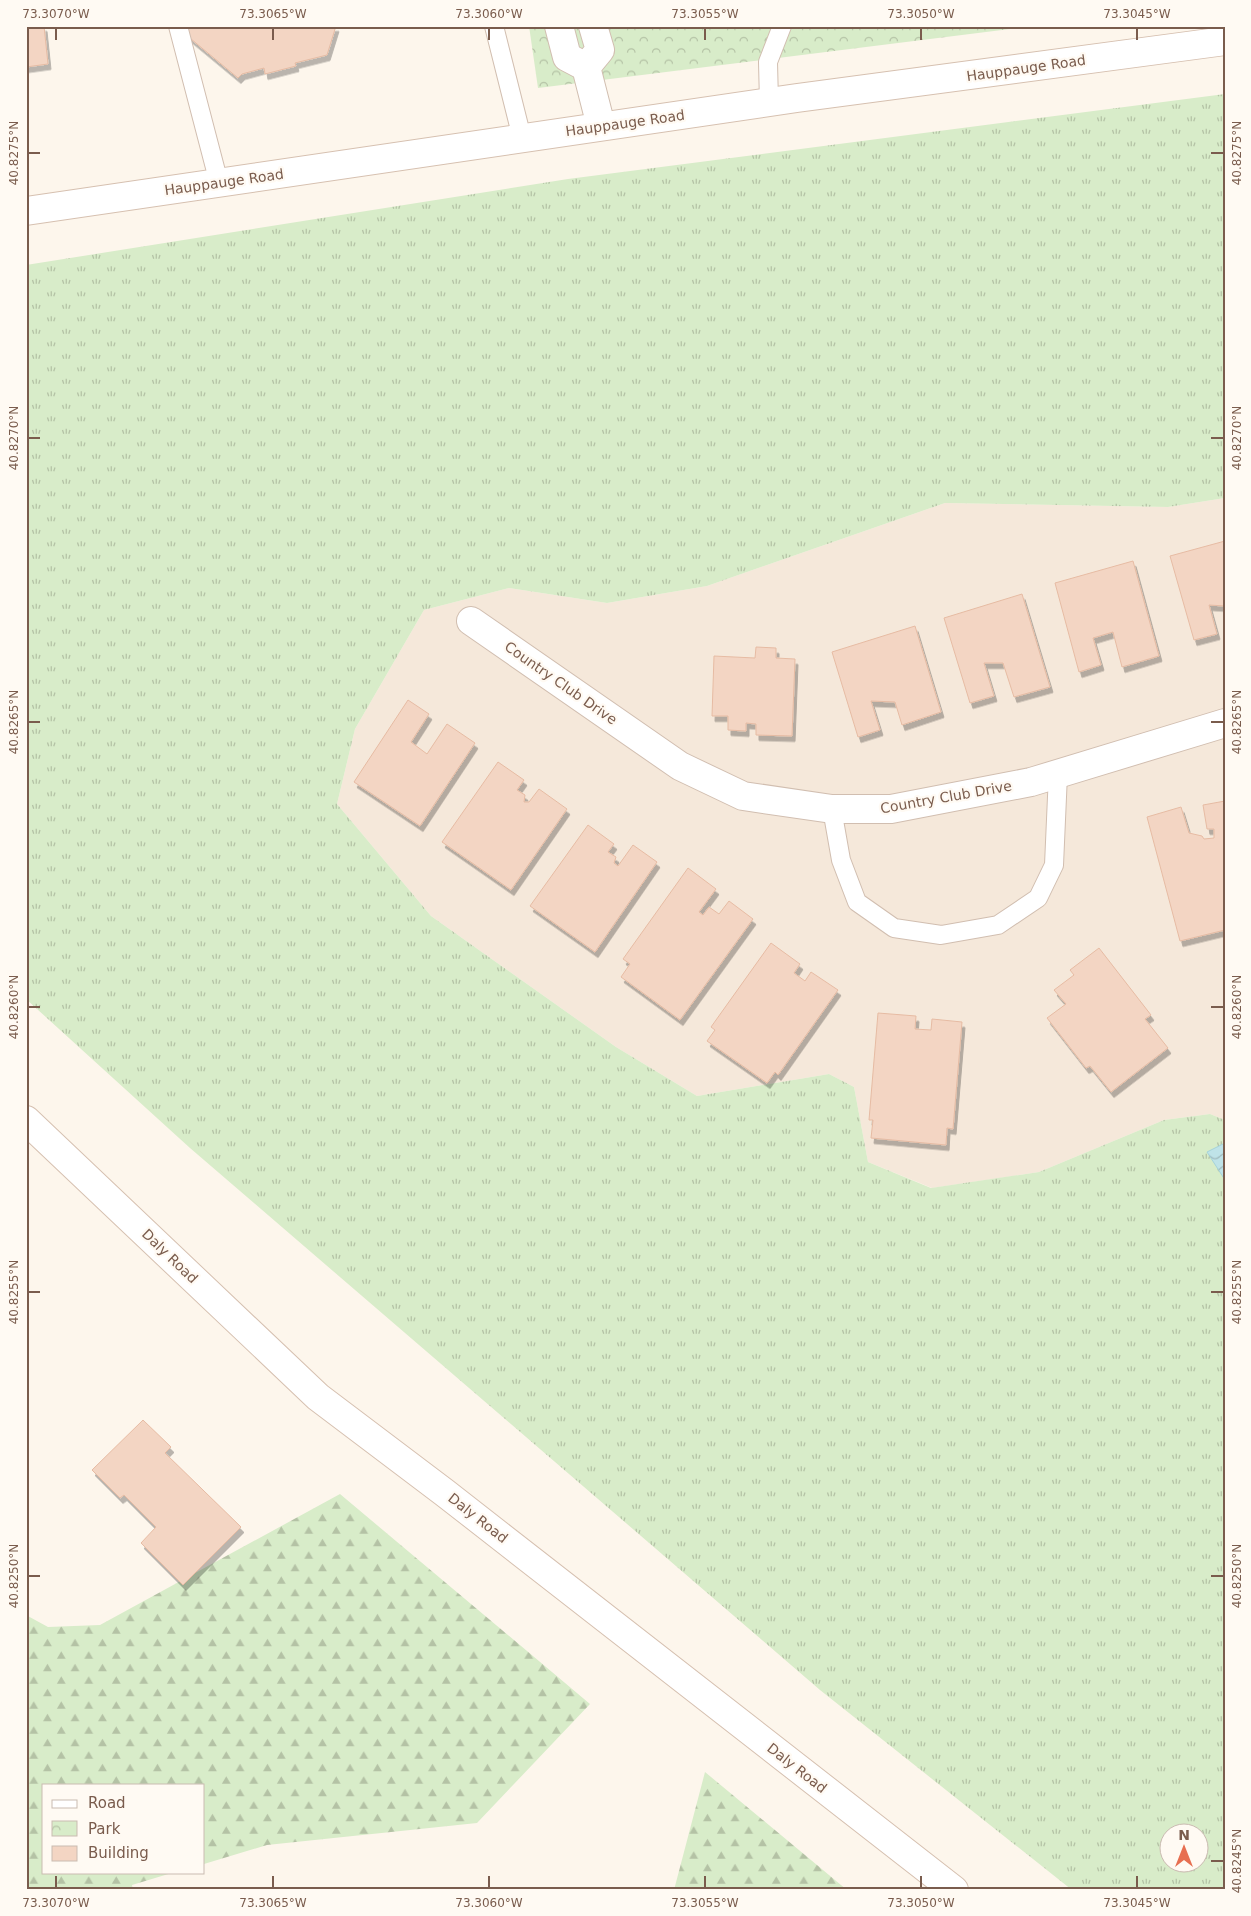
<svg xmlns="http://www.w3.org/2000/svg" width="1251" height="1916" font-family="'DejaVu Sans',sans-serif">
	<defs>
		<pattern id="grass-tufts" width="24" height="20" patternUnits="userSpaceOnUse" patternTransform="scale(1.25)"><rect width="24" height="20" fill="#d8ecc9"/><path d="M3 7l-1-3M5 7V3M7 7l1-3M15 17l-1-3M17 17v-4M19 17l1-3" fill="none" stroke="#b4c2a5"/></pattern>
		<pattern id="forest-firs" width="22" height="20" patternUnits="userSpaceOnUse" patternTransform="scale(1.25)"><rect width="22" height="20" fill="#d8ecc9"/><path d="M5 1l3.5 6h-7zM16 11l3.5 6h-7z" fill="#b4c2a5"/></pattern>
		<pattern id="park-crowns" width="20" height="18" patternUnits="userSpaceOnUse" patternTransform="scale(1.25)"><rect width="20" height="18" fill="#d8ecc9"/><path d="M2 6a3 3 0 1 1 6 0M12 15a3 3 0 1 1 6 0" fill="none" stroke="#b4c2a5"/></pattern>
		<pattern id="water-waves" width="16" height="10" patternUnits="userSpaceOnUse" patternTransform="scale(1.25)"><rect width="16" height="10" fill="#bfe3e8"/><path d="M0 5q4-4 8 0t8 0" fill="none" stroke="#a0bbbe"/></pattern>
		<filter id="shadow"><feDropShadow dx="3" dy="5.5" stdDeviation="0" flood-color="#0004"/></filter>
	</defs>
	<rect width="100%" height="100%" fill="#fdf6ec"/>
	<path fill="#f5e8da" d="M1225 498V1120L1210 1114 1164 1120 1039 1172 932 1188 868 1162 854 1087 829 1074 697 1096 616 1047 431 916 337 804 355 729 424 610 509 588 607 603 707 586 945 503 1168 507Z"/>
	<path fill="url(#grass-tufts)" fill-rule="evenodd" d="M1225 94V498L1168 507 945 503 707 586 607 603 509 588 424 610 355 729 337 804 431 916 616 1047 697 1096 829 1074 854 1087 868 1162 931 1188 1039 1172 1164 1120 1210 1114 1225 1120V1890H1072L820 1690 190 1148 26 999V265L568 179ZM1168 1834H1198V1864H1168Z"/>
	<path fill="url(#forest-firs)" d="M340 1494 590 1704 477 1823 267 1845 204 1864V1785H44V1872H175L132 1885 133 1890H26V1615L48 1627 100 1625Z
		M705 1772 847 1890H674Z"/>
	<path fill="url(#park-crowns)" d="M529 26H1035L538 88Z"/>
	<path fill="url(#water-waves)" stroke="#a5d3da" d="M1225 1143V1180L1207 1152Z"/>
	<path fill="#f3d5c3" stroke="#e6bba3" filter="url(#shadow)" d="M26 26H44L48 64 26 67Z
		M182 26H336L327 55 295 63 296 66 265 74 264 68 242 74 238 78 179 29Z
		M1225 541V606L1209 605 1217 634 1194 640 1170 556Z
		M1133 561 1159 656 1122 667 1113 632 1093 638 1101 665 1079 672 1055 583Z
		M1022 594 1050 687 1014 697 1003 663H984L994 696 970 703 944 618Z
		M915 626 941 712 902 725 895 702 871 701 880 730 858 737 832 652Z
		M756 647 776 648V658L795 659 792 736 756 735V724L746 723V731L728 730V716H712L714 656 755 658Z
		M408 700 429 714 411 742 427 754 447 724 475 743 420 826 354 782Z
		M498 762 524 780 517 790 525 795 524 802H529L539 789 567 809 511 890 442 842Z
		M1225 801V930L1180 941 1147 817 1181 807 1189 833 1202 836 1204 839 1214 838V829H1207L1203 805Z
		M588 825 614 844 608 852 616 857 614 863 618 866 633 845 657 862 595 952 530 906Z
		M688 868 716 889 699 912 703 915 709 907 719 914 729 901 753 919 680 1020 621 977 630 964 623 959Z
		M771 943 800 964 794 973 805 981 811 972 838 990 778 1075 775 1072 767 1083 707 1041 715 1030 711 1027Z
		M1099 948 1151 1015 1145 1019 1168 1048 1111 1092 1090 1066 1086 1068 1047 1018 1066 1004 1054 990 1074 975 1070 970Z
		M878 1013 916 1016 915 1029 931 1030 932 1019 962 1022 953 1129 947 1128 946 1145 871 1138 873 1120H869Z
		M143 1420 171 1447 165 1453 241 1527 183 1585 141 1543 156 1527 124 1495 120 1498 92 1470Z"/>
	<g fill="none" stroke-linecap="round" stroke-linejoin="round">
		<g stroke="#d1beb0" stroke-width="20">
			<path id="lane" d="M178 26 219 183
				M494 26 522 138
				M769 102 768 62 782 26
				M832 809 841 860 857 902 894 928 941 935 998 925 1038 898 1054 865 1058 774"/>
		</g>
		<g stroke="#d1beb0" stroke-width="30">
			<path id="street" d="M559 26 567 57 586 67 601 126
				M586 67 600 50 593 26
				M471 621 680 766 743 796 832 809H891L1031 782 1225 723"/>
		</g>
		<g stroke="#d6c0b0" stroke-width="30">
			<path id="secondary" d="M26 211 797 98 1225 41
				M26 1120 318 1397 445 1493 954 1890"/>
		</g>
		<use href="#lane" stroke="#fff" stroke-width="18"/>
		<use href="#street" stroke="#fff" stroke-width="28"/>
		<use href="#secondary" stroke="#fff" stroke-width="28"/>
	</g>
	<path fill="none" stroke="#7a5c4d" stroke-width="2" d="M56 28V40M273 28V40M489 28V40M705 28V40M921 28V40M1137 28V40M28 153H40M1211 153H1224M28 438H40M1211 438H1224M28 722H40M1211 722H1224M28 1007H40M1211 1007H1224M28 1292H40M1211 1292H1224M28 1576H40M1211 1576H1224M1211 1861H1224M56 1876V1888M273 1876V1888M489 1876V1888M705 1876V1888M921 1876V1888M1137 1876V1888"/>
	<g text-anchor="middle" stroke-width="4.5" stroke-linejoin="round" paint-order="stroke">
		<g font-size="14" fill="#7a5c4d" stroke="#fffaf3">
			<text transform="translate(1026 68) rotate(-8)" y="5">Hauppauge Road</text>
			<text transform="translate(625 123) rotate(-8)" y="5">Hauppauge Road</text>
			<text transform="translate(224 182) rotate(-8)" y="5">Hauppauge Road</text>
			<text transform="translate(561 683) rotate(35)" y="5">Country Club Drive</text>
			<text transform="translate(946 797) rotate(-10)" y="5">Country Club Drive</text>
			<text transform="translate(170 1256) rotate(44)" y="5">Daly Road</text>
			<text transform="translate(478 1518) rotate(38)" y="5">Daly Road</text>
			<text transform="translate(797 1768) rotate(38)" y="5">Daly Road</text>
		</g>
	</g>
	<rect width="1251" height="1916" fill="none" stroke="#fffaf3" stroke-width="55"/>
	<rect x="42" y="1784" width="162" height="90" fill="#fffaf3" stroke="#cabbb1"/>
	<rect x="52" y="1800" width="25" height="8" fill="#ffffff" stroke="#cabbb1"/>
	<text x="88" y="1808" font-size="15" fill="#7a5c4d">Road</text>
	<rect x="52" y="1821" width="25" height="15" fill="url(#park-crowns)" stroke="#cabbb1"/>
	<text x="88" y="1834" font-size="15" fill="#7a5c4d">Park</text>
	<rect x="52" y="1846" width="25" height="15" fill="#f3d5c3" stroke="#cabbb1"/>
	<text x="88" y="1858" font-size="15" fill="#7a5c4d">Building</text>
	<g transform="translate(1184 1848)"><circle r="24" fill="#fffaf3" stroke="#cabbb1"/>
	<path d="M0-4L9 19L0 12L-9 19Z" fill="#e76f51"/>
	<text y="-8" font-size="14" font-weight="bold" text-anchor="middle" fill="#7a5c4d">N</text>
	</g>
	<rect x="28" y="28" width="1196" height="1860" fill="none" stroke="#7a5c4d" stroke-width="2"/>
	<g font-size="12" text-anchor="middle" fill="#7a5c4d">
		<text x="56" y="18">73.3070°W</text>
		<text x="273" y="18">73.3065°W</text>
		<text x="489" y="18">73.3060°W</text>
		<text x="705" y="18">73.3055°W</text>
		<text x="921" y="18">73.3050°W</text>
		<text x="1137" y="18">73.3045°W</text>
		<text transform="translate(14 153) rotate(-90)" y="4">40.8275°N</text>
		<text transform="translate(1237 153) rotate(-90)" y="4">40.8275°N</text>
		<text transform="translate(14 438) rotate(-90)" y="4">40.8270°N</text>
		<text transform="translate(1237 438) rotate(-90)" y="4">40.8270°N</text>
		<text transform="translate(14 722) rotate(-90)" y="4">40.8265°N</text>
		<text transform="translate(1237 722) rotate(-90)" y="4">40.8265°N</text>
		<text transform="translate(14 1007) rotate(-90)" y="4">40.8260°N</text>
		<text transform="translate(1237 1007) rotate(-90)" y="4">40.8260°N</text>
		<text transform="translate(14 1292) rotate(-90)" y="4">40.8255°N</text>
		<text transform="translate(1237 1292) rotate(-90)" y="4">40.8255°N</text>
		<text transform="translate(14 1576) rotate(-90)" y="4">40.8250°N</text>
		<text transform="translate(1237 1576) rotate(-90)" y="4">40.8250°N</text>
		<text transform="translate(1237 1861) rotate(-90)" y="4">40.8245°N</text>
		<text x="56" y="1907">73.3070°W</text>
		<text x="273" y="1907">73.3065°W</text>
		<text x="489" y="1907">73.3060°W</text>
		<text x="705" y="1907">73.3055°W</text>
		<text x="921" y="1907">73.3050°W</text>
		<text x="1137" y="1907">73.3045°W</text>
	</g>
</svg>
